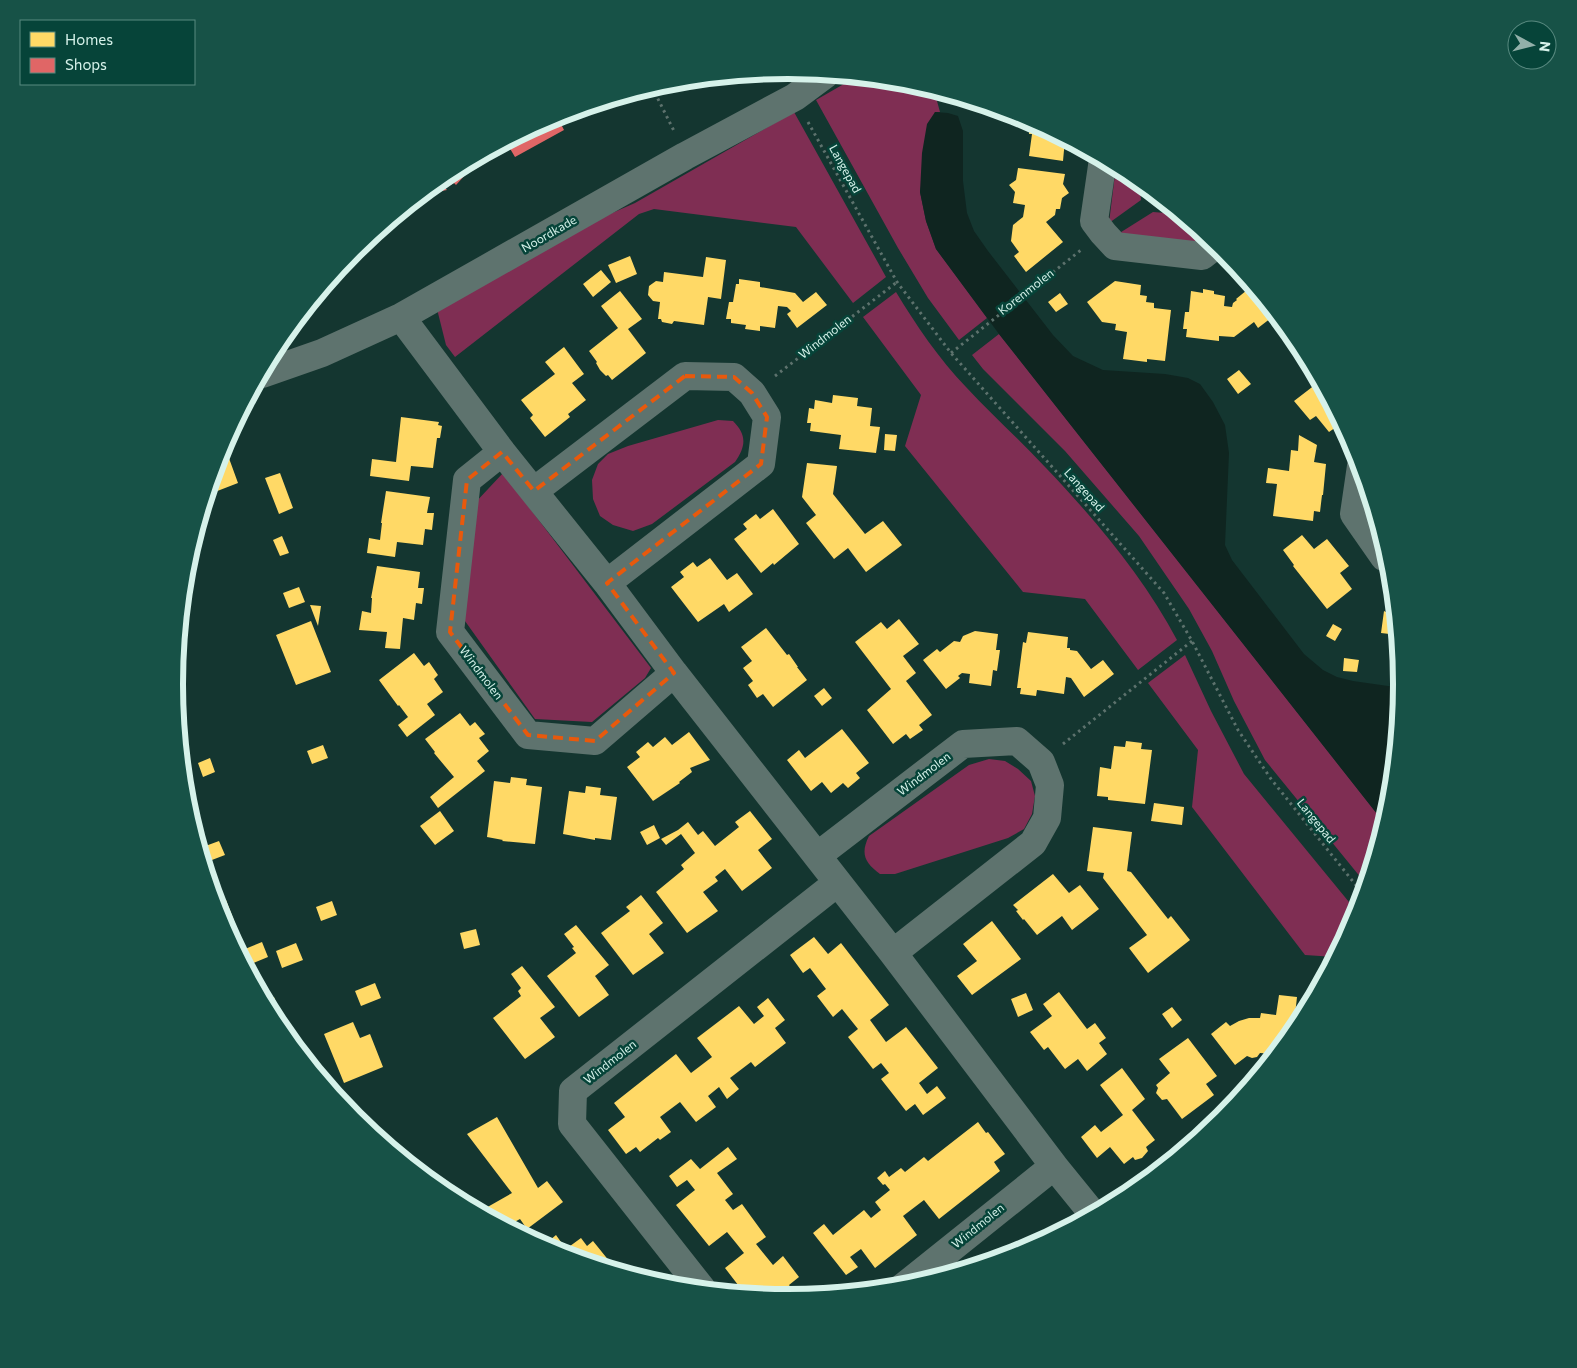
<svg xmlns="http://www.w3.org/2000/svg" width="1577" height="1368" font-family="Commissioner,sans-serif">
	<rect width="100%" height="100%" fill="#143630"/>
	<path fill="#7f2e53" d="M856 77 909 82 934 90 940 112H935L920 192 926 221 936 249 987 318 959 340 928 298 898 248 816 100Z
		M794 112 886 277 853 303 796 227 654 209 639 214 455 357 446 345 437 309 587 224 635 203Z
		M1116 166 1130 174 1141 183 1140 190 1141 200 1109 223Z
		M1173 209 1206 236 1196 245 1118 234 1153 212 1166 213Z
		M896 292C916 325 939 359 966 387 992 415 1020 440 1046 468 1094 518 1145 579 1177 640L1138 670 1085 599 1023 592 905 446 921 395 863 317Z
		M999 334 1385 824 1366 884 1265 760 1234 701 1212 651 1189 609 1139 536 1065 451 983 369 972 355Z
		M718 420 733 421C747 435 746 446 735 462L652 524 633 531 613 525 600 516 593 499 592 480 598 464 608 454 628 446Z
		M503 473 651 668 645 678 592 722 535 719 460 614 474 504Z
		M1185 655 1211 711 1244 774 1358 913 1356 919 1335 957 1305 955 1192 807 1198 750 1148 683Z
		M989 759 1005 761 1018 769 1031 781 1035 796 1032 814 1024 829 1008 838 895 874H880C865 863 860 854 869 836L969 765Z"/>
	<path fill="#0f2520" d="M935 112 948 113 958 116 963 131V181L967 213 974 231 988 251 1053 335 1073 356 1103 370 1165 374 1188 378 1200 384 1213 402 1225 425 1229 453 1225 545 1232 560 1304 654 1323 670 1337 677 1353 681 1402 688 1391 804 1385 824 999 334 936 249 926 221 920 192 922 153 927 124Z"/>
	<path fill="#ffd966" d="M1030 120 1065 139 1063 161 1029 156 1032 134H1029Z
		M1018 168 1065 174 1063 184 1069 193 1062 198 1060 209H1056L1055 215 1046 222 1063 242 1026 272 1014 256 1019 252 1011 241 1013 225 1023 217 1025 205 1013 203 1015 192 1009 185 1016 180Z
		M630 256 637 274 616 283 608 265Z
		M706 257 726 260 721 299 708 297 704 325 674 321 672 324 662 322 661 319H658L660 302 653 301 648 295 649 286 656 281 663 282 664 272 703 277Z
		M601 270 611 282 593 297 583 284Z
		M739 279 760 282V287L795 293 803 302 816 292 827 305 797 328 787 314 791 311 787 307 778 306 775 328 760 326V331L745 329 746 325 731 323V319H726L729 302H733L736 284H739Z
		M1115 281 1141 285 1140 295 1147 296 1146 302 1154 303V308L1171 310 1165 361 1147 359V362L1123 359 1127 332 1115 330 1116 324 1102 322 1087 302Z
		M1252 286 1275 315 1258 328 1254 322 1234 337 1219 336V341L1186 337 1187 329H1183L1185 312H1189L1191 291 1203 293V289L1214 291V294L1225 296 1224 306 1232 307 1233 303 1237 300 1236 299Z
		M620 291 642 319 628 329 646 353 612 380 608 375 606 376 600 370 596 363 597 362 589 351 618 328 601 306Z
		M1060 293 1068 304 1056 312 1048 302Z
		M564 347 584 374 572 383 586 400 568 414 570 417 545 437 530 418 533 415 521 400 555 374 545 362Z
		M1239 370 1251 384 1238 394 1227 379Z
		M1320 381 1342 423 1329 432 1316 416 1310 420 1294 401Z
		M833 395 858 398 857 406 872 408 870 426 880 427 876 453 839 449 841 435 810 431 811 423H807L809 408 814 409 815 400 832 403Z
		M401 417 439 422 438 425 442 426 440 438H437L433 468 411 466 409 481 370 476 372 459 396 462Z
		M233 428 236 437 225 441Z
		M885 434 897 435 895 451 884 450Z
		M1299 435 1317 445 1314 462 1326 464 1323 495H1322L1320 512 1314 511 1313 521 1273 516 1277 484 1266 483 1268 468 1289 471 1291 450 1298 451Z
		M226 450 238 483 207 495 220 452Z
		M807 463 837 466 833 494 865 534 883 521 902 545 866 572 848 548 834 559 806 523 816 515 802 497Z
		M280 473 293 508 279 514 265 478Z
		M386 491 430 497 427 513H434L432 530 425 529 423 545 397 542 395 557 367 553 369 538 380 540 382 523H381Z
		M773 509 799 544 774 565 773 563 761 573 734 539 747 529 743 524 756 514 760 519Z
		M1302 535 1314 549 1327 539 1349 566 1340 573 1352 589 1327 609 1293 566 1294 565 1283 550Z
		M282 536 289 553 280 556 273 540Z
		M710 558 727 580 737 573 753 594 729 612 724 604 698 622 671 587 684 577 680 572 693 562 697 567Z
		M377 566 420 572 418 588H424L422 604 416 603 414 620 403 618 400 649 385 648 387 632 359 630 362 611 371 613 372 598H371Z
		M299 587 305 602 289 608 283 593Z
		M1389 593H1394L1398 635 1381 633 1384 611 1386 612Z
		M310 605 321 606 318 626Z
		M899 619 919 644 903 656 916 673 906 681 932 715 919 725 923 730 910 739 906 734 893 744 867 710 891 689 855 642 881 622 887 629Z
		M311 621 331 672 296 685 276 635Z
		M1333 624 1342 629 1335 641 1326 636Z
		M766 628 787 655 789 654 798 667H797L807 680 773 707 763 694 757 698 748 685 753 681 743 668 752 661 741 647Z
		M975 631 998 634 996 650H1000L997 671 993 670 991 686 969 683 970 674 962 673 958 676 960 678 946 689 923 660 937 649 940 652 954 641 960 642 963 636Z
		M1028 632 1068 637 1067 648H1070V650L1077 651 1091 669 1103 660 1114 674 1084 697 1071 678 1066 677 1064 694 1037 690 1036 696 1020 694 1021 688H1017L1023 642 1026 643Z
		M414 653 424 666 429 662 438 675 434 679 443 692 427 704 435 715 407 737 398 725 408 717 399 705 398 706 379 680Z
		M1344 658 1359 660 1357 672 1343 671Z
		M824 688 832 698 822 706 814 696Z
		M460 713 470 726 475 722 485 734 479 738 489 751 477 761 485 771 438 808 430 797 454 777 434 753 435 752 425 739Z
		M842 729 869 763 856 773 860 778 848 788 843 783 831 793 822 782 811 791 787 760 799 750 805 758Z
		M689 732 710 760 690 768 692 772 679 782 680 783 653 801 627 767 640 757 636 752 648 742 653 747 665 737 672 745Z
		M1126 741 1142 743 1141 749 1152 750 1145 804 1108 800V797L1097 796 1100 767 1111 769 1114 746 1125 747Z
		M323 745 328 758 312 764 307 751Z
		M210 758 215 772 203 777 198 763Z
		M511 777 527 779 526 785 542 787 535 844 502 841 503 840 487 837 494 781 510 783Z
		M586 786 601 788 600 795 617 797 611 840 595 838V840L563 834 569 791 585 793Z
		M189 803 198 825 193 827 186 804Z
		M1154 803 1184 807 1182 825 1151 821Z
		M440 811 454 831 435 845 420 826Z
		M750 811 772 839 758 850 772 868 742 891 725 869 715 877 718 881 703 892 718 911 687 933 656 892 684 869 681 865 695 853 681 834 666 845 661 839 678 830 688 822 698 835 703 831 715 846 739 827 735 822Z
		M654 825 660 838 647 845 640 832Z
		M1093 827 1132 832 1127 871 1131 872 1168 919 1171 916 1190 940 1148 973 1129 948 1147 935 1103 878 1104 873 1087 871Z
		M219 841 225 855 204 863 200 848Z
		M1053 874 1069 893 1080 885 1099 909 1072 930 1062 916 1037 935 1024 919 1023 920 1016 911 1018 910 1013 905Z
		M641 895 663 923 649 934 664 953 633 975 601 933 630 911 626 907Z
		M226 900 245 949 262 942 268 957 246 966 221 919 217 904Z
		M332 901 337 915 321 921 316 907Z
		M992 921 1021 959 972 995 957 976 977 961 963 944Z
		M576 925 609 965 595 976 609 995 579 1017 547 976 576 953 572 948 574 947 564 934Z
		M476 929 480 945 464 949 460 933Z
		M814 937 828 954 841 943 889 1005 870 1020 886 1042 906 1027 938 1068 919 1083 927 1094 937 1086 946 1098 923 1115 915 1104 906 1111 881 1079 889 1073 881 1063 873 1069 848 1037 858 1029 842 1009 833 1017 817 996 826 989 810 968 803 973 790 955Z
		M296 943 303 960 282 968 276 951Z
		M522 966 555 1007 540 1018 555 1037 525 1059 493 1018 521 996 518 991 521 988 511 974Z
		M261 978 269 999 274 997 284 1025 279 1026 278 1025 254 981Z
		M375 983 381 998 361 1006 355 991Z
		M1059 992 1087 1029 1095 1023 1106 1038 1099 1043 1107 1054 1087 1071 1078 1059 1065 1069 1048 1047 1044 1050 1030 1032 1052 1016 1043 1004Z
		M1026 993 1033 1010 1018 1017 1011 999Z
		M1279 995 1297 997 1293 1033 1283 1045 1277 1044 1275 1054 1260 1053 1257 1057 1252 1058 1247 1056 1235 1065 1211 1034 1226 1022 1230 1026 1239 1021 1249 1018H1260L1261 1013 1276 1015Z
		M768 998 785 1020 775 1028 786 1043 755 1067 751 1062 730 1078 739 1089 727 1099 719 1087 708 1096 716 1107 696 1122 680 1102 660 1117 671 1132 660 1140 658 1138 640 1152 636 1147 626 1154 608 1130 625 1117 614 1103 676 1054 691 1073 712 1057 697 1038 739 1006 754 1024 764 1016 757 1007Z
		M1172 1007 1182 1020 1172 1028 1162 1014Z
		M353 1022 360 1038 370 1034 383 1067 344 1083 324 1034Z
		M1188 1038 1217 1076 1206 1084 1214 1095 1182 1119 1167 1099 1162 1100 1156 1093 1158 1088 1156 1085 1170 1073 1159 1059Z
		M1122 1068 1145 1099 1132 1110 1155 1140 1146 1147 1148 1151 1142 1158 1135 1160 1133 1157 1124 1164 1110 1147 1097 1158 1081 1137 1095 1125 1101 1132 1123 1115 1100 1085Z
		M497 1117 538 1188 547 1181 563 1202 527 1229 520 1219 507 1226 488 1216 484 1209 512 1193 467 1134Z
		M978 1122 986 1133 988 1132 1005 1154 994 1162 1000 1171 939 1219 924 1200 903 1216 917 1235 875 1268 861 1249 850 1257 858 1267 846 1275 813 1233 824 1224 833 1235 864 1210 871 1218 881 1210 875 1202 890 1190 885 1184 883 1185 877 1178 885 1171 889 1177 901 1168 905 1172 924 1157 928 1161Z
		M728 1147 737 1159 717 1173 733 1194 725 1200 733 1210 742 1204 766 1237 756 1244 773 1265 783 1256 799 1277 789 1285 798 1297 788 1298 745 1294 725 1268 744 1253 736 1243 727 1232 709 1246 676 1205 695 1190 687 1180 677 1187 669 1176 691 1159 700 1169Z
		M556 1235 566 1249 581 1238 587 1246 593 1241 610 1262 604 1267 553 1251 543 1246Z"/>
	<path fill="#e06666" d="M557 116 564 130 515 157 506 142Z
		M460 167 466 174 456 185 454 183 445 188 447 190 431 193V187L448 173Z
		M420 196 417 207 389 223V222Z
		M363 243 364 248 354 250H355Z"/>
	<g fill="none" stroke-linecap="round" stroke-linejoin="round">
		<path stroke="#5d726d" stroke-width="3" stroke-dasharray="2.5 4" stroke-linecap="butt" d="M652 87 674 131
			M808 122 897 282 951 353 1164 593 1192 641 1238 730 1271 779 1363 894
			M951 353 1081 250
			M775 376 897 282
			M1063 744 1192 641"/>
		<path stroke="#5e736e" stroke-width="28" d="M1103 159 1094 221 1103 233 1115 246 1202 256 1216 245
			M401 317 502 452 607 583 674 673 893 953 1054 1166 903 1287
			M262 374 322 353 401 317 685 156 795 97 826 74
			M502 452 467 480 450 632 528 735 595 741 674 673
			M1361 466 1354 514 1384 557H1389
			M534 491 685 376 734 377 752 393 767 417 761 464 607 583
			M817 856 963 744 1017 741 1041 762 1050 785 1047 818 1033 843 893 953
			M1054 1166 1093 1214
			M702 1289 572 1124 573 1091 837 883"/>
	</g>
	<path fill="none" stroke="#e8590c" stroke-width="4" stroke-dasharray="10 6" stroke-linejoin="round" d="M685 376 734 377 752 393 767 417 761 464 607 583 674 673 595 741 528 735 450 632 467 480 502 452 534 491Z"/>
	<g text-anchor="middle" stroke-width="5" stroke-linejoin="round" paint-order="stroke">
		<g font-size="12" fill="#d6f2ea" stroke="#064439">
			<text transform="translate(845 169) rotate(61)" y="4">Langepad</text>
			<text transform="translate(549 234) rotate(-30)" y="4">Noordkade</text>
			<text transform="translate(1026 292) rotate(-38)" y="4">Korenmolen</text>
			<text transform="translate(825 337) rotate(-38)" y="4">Windmolen</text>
			<text transform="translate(1084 490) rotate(48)" y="4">Langepad</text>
			<text transform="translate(481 673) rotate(53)" y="4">Windmolen</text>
			<text transform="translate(924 774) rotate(-37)" y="4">Windmolen</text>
			<text transform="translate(1316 821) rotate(51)" y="4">Langepad</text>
			<text transform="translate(610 1062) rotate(-38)" y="4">Windmolen</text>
			<text transform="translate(978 1226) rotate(-39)" y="4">Windmolen</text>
		</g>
	</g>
	<path d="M0 0H1577V1368H0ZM183 684a605 605 0 1 1 1210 0a605 605 0 1 1-1210 0Z" fill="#175247" fill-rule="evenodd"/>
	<path fill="none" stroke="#d6f2ea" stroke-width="6" d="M183 684a605 605 0 1 1 1210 0a605 605 0 1 1-1210 0Z"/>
	<rect x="20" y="20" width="175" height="65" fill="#064439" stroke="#598a80"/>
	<rect x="30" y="32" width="25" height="15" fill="#ffd966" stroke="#598a80"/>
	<text x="65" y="45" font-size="15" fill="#d6f2ea">Homes</text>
	<rect x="30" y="58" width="25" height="15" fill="#e06666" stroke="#598a80"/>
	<text x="65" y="70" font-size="15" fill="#d6f2ea">Shops</text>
	<g transform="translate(1532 45) rotate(97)"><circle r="24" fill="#064439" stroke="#598a80"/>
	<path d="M0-4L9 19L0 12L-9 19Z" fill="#92b0a9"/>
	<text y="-8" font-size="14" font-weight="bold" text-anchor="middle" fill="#d6f2ea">N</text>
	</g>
</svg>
